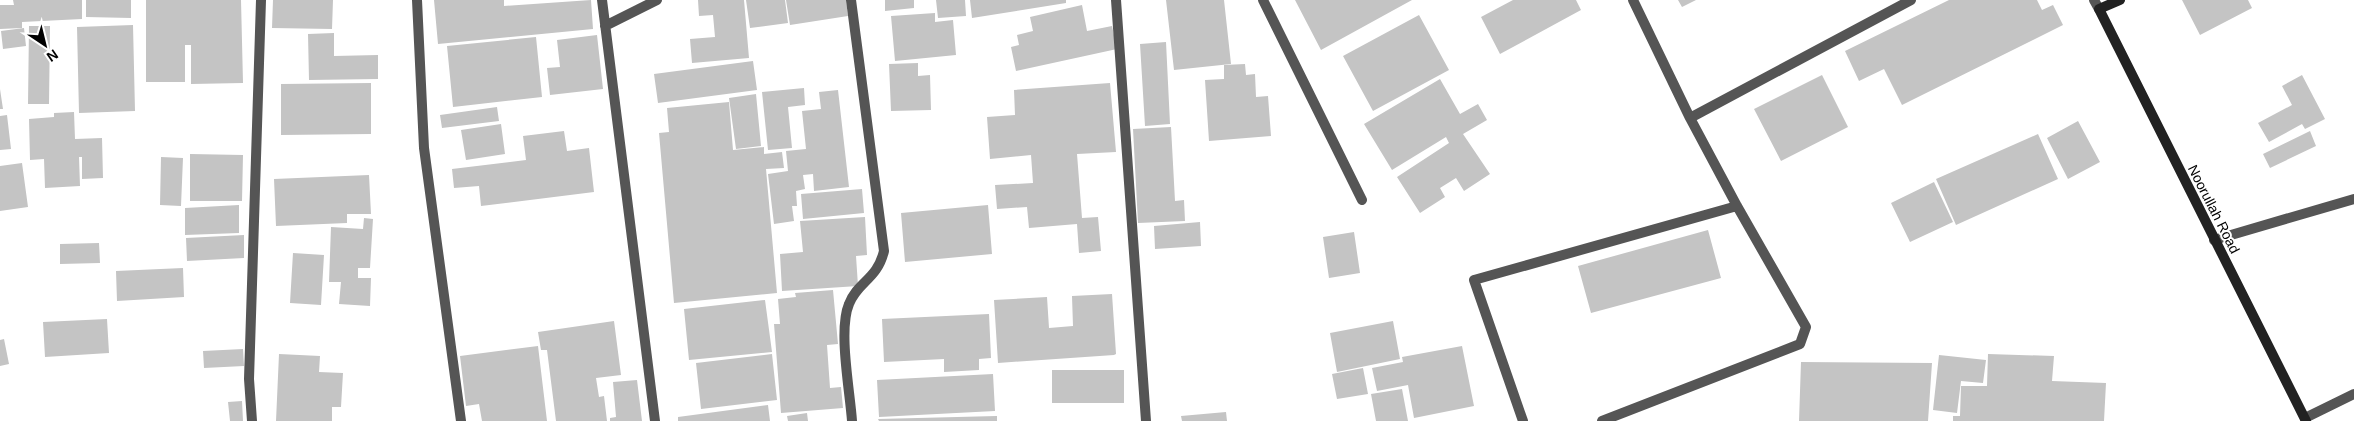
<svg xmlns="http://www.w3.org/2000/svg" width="2354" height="421" font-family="Arial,sans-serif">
	<rect width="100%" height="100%" fill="#fff"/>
	<path fill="#c4c4c4" d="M13 0H82V19L22 22V28L0 29V5H14Z
		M86 0H131V18L86 17Z
		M146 0H241L243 83 191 84V45H185V82H146Z
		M273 0H333L332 29 272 28Z
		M434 0H504V6L591 0 593 29 438 44Z
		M698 0H744L749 58 692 63 690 39 715 37 713 15 699 16Z
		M746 0H785L788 23 750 28Z
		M786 0H846L848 16 790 25Z
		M885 0H914V8L885 11Z
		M936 0H965L966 16 938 18Z
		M970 0H1066V3L972 18Z
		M1166 0H1224L1231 64 1174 70Z
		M1295 0H1412L1321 50Z
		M1513 0H1576L1581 10 1500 54 1481 17Z
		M1678 0H1696L1682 7Z
		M1949 0H2037L2042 10 2053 5 2063 25 1902 105 1884 69 1859 81 1845 51Z
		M2182 0H2248L2252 8 2200 35Z
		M1082 5 1087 31 1112 26 1117 49 1016 71 1011 47 1019 45 1017 35 1033 31 1030 17Z
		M935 13V22L953 20 956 55 895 61 891 16Z
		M1419 15 1449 70 1373 111 1343 56Z
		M133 25 135 111 79 113 77 27Z
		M29 26H50L49 104H28Z
		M24 28 26 46 3 49 1 31Z
		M334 33V56L378 55V79L309 80 308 34Z
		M597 35 603 89 550 95 547 68 560 67 557 40Z
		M536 37 542 97 453 107 447 46Z
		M1166 42 1170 124 1145 126 1140 44Z
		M753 61 757 90 658 103 654 74Z
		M918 63V76L930 75 931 110 891 111 889 64Z
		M1245 64 1246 75 1255 74 1256 97 1268 96 1271 136 1209 141 1205 80 1224 79V65Z
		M1822 75 1848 127 1781 161 1754 109Z
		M2302 75 2325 119 2305 129 2302 124 2269 142 2258 123 2292 105 2282 86Z
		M1440 79 1460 114 1478 104 1487 120 1463 134 1490 174 1464 191 1456 178 1440 188 1445 197 1420 213 1397 177 1449 143 1446 137 1392 170 1364 124Z
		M371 83V134L281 135V84Z
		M1110 83 1116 152 1077 154 1082 218 1098 217 1101 251 1079 253 1077 224 1029 228 1027 207 997 209 995 185 1033 183 1031 155 990 159 987 117 1015 115 1014 90Z
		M804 88 805 105 788 107 792 148 768 150 762 92Z
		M0 89 3 109H0Z
		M838 90 849 187 814 191 813 174 803 175 805 189 796 191 797 206H792L794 221 774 224 768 174 788 171 786 151 806 149 802 111 821 109 819 92Z
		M756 94 761 146 736 149 729 98Z
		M729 102 733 150 764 147V154L782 152 784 168 766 169 777 293 674 303 659 133 669 132 667 108Z
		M497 107 499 121 442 128 440 115Z
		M74 112 75 139 102 138 103 178 82 179V157H79L80 186 45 188 44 159 30 160 29 119 54 117V113Z
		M7 115 11 149 0 150V116Z
		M2078 121 2100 162 2068 179 2047 138Z
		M501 124 505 154 466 160 461 130Z
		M1171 127 1175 201 1184 200 1185 221 1138 223 1133 129Z
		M564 131 567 151 589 148 594 192 481 206 479 186 454 188 452 169 526 160 523 136Z
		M2310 131 2316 146 2270 168 2263 154Z
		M2038 134 2058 179 1956 225 1936 179Z
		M190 154 243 155 242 201H190Z
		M161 157 183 158 181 206 160 205Z
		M22 163 28 207 0 211V166Z
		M369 175 371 214H347V223L276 226 274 179Z
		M1934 182 1953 222 1910 242 1891 203Z
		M862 189 864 213 803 219 801 194Z
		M239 205V233L185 235V208Z
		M988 205 992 254 905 262 901 213Z
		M865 217 867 255 856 256 858 286 782 291 780 254 803 252 800 221Z
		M364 218 373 219 370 268H358V278H371L370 306 339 304 341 282H329L331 227 363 229Z
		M1200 222 1201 246 1155 249 1154 226Z
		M1708 230 1721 278 1591 313 1578 266Z
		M1354 232 1360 273 1329 278 1323 237Z
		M244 235V258L187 261 186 238Z
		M99 243 100 263 60 264V244Z
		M293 253 324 255 321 305 290 303Z
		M183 268 184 297 117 301 116 271Z
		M833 290 838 344 827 345 830 388 841 387 843 408 781 413 774 324H780L778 299 796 297 795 293Z
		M1112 294 1116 354 1114 355 998 363 994 300 1047 297 1049 328 1073 326 1072 296Z
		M765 300 772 352 689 360 684 309Z
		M989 314 991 358 979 359V370L944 372V359L884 362 882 319Z
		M107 319 109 353 45 357 43 322Z
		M614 321 621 375 596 378 599 397 604 396 607 421H556L547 350H541L538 332Z
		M1393 321 1400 359 1337 372 1330 333Z
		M4 339 9 364 0 366V340Z
		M538 346 547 421H482L479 404 466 406 460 356Z
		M1462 346 1474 406 1414 418 1408 385 1377 391 1372 368 1403 362 1402 357Z
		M243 349 244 366 204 368 203 351Z
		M279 354 320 356 319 372 343 373 341 407H332V421H276Z
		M772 354 777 400 701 409 696 363Z
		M1988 354 2054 356 2052 381 2106 383 2104 421H1953V416H1960L1961 386H1987Z
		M1939 355 1986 360 1983 383 1961 381 1957 413 1933 410Z
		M1801 362 1932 363 1928 421H1799Z
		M1363 368 1368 394 1337 399 1332 374Z
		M1052 370H1124V403H1052Z
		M993 374 995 411 879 417 877 380Z
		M637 380 642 421H610V418L616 417 613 382Z
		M1402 389 1408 421H1376L1371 394Z
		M242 401 243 421H230L228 402Z
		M768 405 770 421H678V417Z
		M1226 412 1227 421H1182L1181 416Z
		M807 413 808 421H788L787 416Z
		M997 416V421H879L878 419Z"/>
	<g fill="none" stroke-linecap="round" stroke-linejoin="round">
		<path stroke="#555" stroke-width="10" d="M417 0 424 148 461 421
			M602 0 655 421
			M851 0 884 251C877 280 858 281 849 304 838 330 850 391 852 421
			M1116 0 1146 421
			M1263 0 1362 200
			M2094 0 2099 9
			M605 26 657 0
			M1690 118 1911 0
			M2214 240 2354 199
			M2305 418 2354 394
			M252 421 249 379 261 0
			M1523 421 1474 280 1737 206
			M1602 421 1800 344 1806 327 1737 206 1690 118 1633 0"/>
		<path stroke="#222" stroke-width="10" d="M2120 0 2099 9 2306 421"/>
	</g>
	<g text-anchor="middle" stroke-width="4" stroke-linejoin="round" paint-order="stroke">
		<g font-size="14" fill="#000" stroke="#fff">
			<text transform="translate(2214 209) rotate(63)" y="5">Noorullah Road</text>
		</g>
	</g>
	<g transform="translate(45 45) rotate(145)" stroke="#ffffff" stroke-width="4" paint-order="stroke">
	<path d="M0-4L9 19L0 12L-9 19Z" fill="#000000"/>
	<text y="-8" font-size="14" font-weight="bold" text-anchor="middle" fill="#000000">N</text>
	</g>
</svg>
